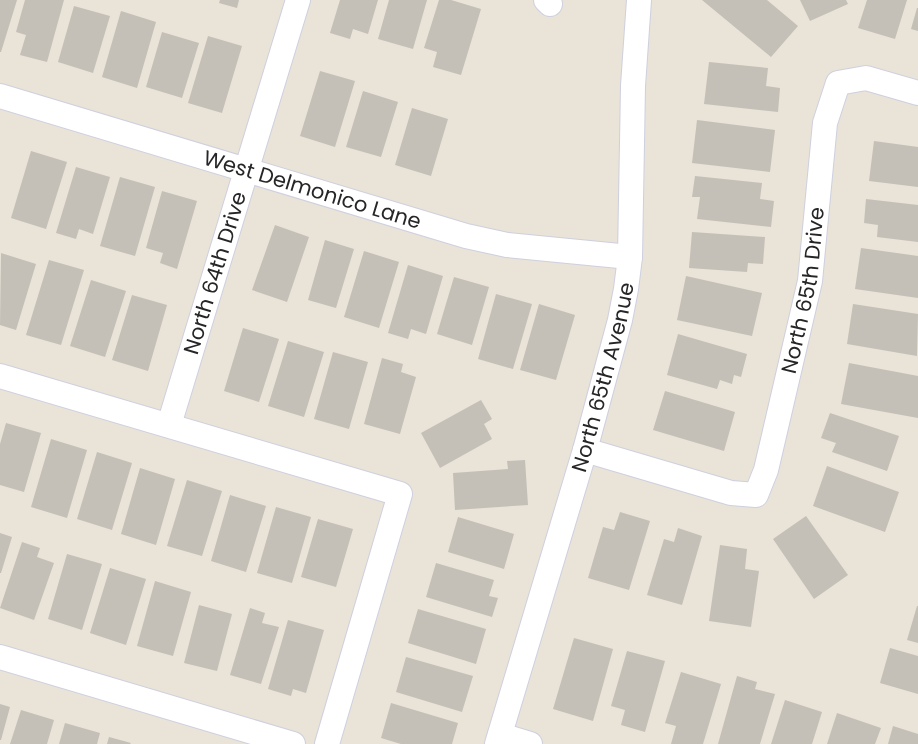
<svg xmlns="http://www.w3.org/2000/svg" width="918" height="744" font-family="Poppins,sans-serif">
	<rect width="100%" height="100%" fill="#e9e3d8"/>
	<path fill="#c4c0b8" d="M0 0H17L1 52H0Z
		M25 0H64L47 62 20 55 26 35 16 32Z
		M220 0H239L237 8 219 3Z
		M340 0H378L368 34 353 29 350 39 330 33Z
		M389 0H427L413 49 378 39Z
		M439 0H451L481 9 461 75 433 67 437 52 424 48Z
		M702 0H767L798 26 771 57Z
		M800 0H846L848 4 810 21Z
		M867 0H907L895 39 858 28Z
		M74 6 110 16 93 73 58 62Z
		M917 8H918V31L911 29Z
		M121 11 156 22 137 88 102 77Z
		M162 32 199 43 182 98 146 87Z
		M208 36 242 46 222 113 188 103Z
		M709 62 768 68 766 86 780 88 778 112 704 104Z
		M320 71 355 81 335 147 300 136Z
		M363 91 398 102 381 157 346 147Z
		M412 108 448 119 431 176 395 165Z
		M697 120 775 130 770 172 692 163Z
		M874 141 918 147V187L869 181Z
		M31 151 67 162 46 229 11 218Z
		M76 167 110 177 93 234 79 229 76 239 56 233Z
		M695 176 762 183 760 199 774 201 771 227 697 219 700 197H692Z
		M120 177 155 187 135 256 100 246Z
		M162 191 197 201 177 269 160 263 163 253 146 248Z
		M866 199 918 205V242L877 237 878 225 864 223Z
		M275 225 309 237 287 302 252 290Z
		M692 232 765 237 763 264 748 263 747 272 689 268Z
		M325 240 354 249 336 308 308 300Z
		M861 248 918 256V298L855 289Z
		M364 251 399 262 379 328 344 317Z
		M1 253 36 264 16 330 0 325Z
		M49 260 84 270 61 345 26 335Z
		M408 265 443 276 426 334 411 329 408 339 388 333Z
		M686 276 762 293 752 336 677 320Z
		M454 277 489 287 472 345 437 334Z
		M91 280 126 291 105 357 70 346Z
		M496 294 532 304 513 369 478 359Z
		M132 295 167 305 148 371 112 360Z
		M539 304 575 315 556 380 520 370Z
		M853 304 918 314 917 356 847 344Z
		M243 328 279 339 259 402 224 391Z
		M678 334 747 354 741 377 734 375 732 384 720 380 717 389 667 375Z
		M288 341 324 352 304 417 268 406Z
		M333 352 368 362 349 429 314 419Z
		M382 358 403 364 401 372 416 377 400 434 364 424Z
		M849 363 918 376V418L841 404Z
		M665 391 735 412 724 451 653 430Z
		M481 400 492 419 484 424 492 439 440 468 421 433Z
		M830 413 899 436 887 471 832 452 836 443 821 438Z
		M6 423 41 433 24 492 0 485V444Z
		M51 439 87 450 67 518 31 507Z
		M97 452 132 463 112 530 77 519Z
		M525 460 528 505 455 510 453 473 508 469 507 461Z
		M827 466 899 492 885 532 813 506Z
		M140 468 175 479 156 545 121 534Z
		M187 480 222 491 202 556 167 546Z
		M230 495 266 506 246 572 211 561Z
		M276 507 311 517 292 583 257 573Z
		M620 512 650 521 629 590 588 578 603 527 614 530Z
		M806 516 848 575 814 599 773 539Z
		M458 517 514 534 504 569 448 552Z
		M318 519 353 529 336 587 301 577Z
		M678 528 702 536 682 605 647 595 664 539 674 542Z
		M0 533 12 537 1 573H0Z
		M22 542 40 548 37 557 54 563 34 620 0 608Z
		M720 545 747 549 745 569 759 571 751 627 709 621Z
		M67 554 102 564 82 630 48 619Z
		M436 563 494 580 489 596 498 598 492 617 426 597Z
		M110 568 146 579 126 645 90 633Z
		M155 581 191 592 173 656 137 646Z
		M199 605 232 614 217 671 184 663Z
		M917 606H918V643L907 640Z
		M250 608 265 613 262 623 279 627 261 684 230 675Z
		M418 609 486 629 476 664 408 643Z
		M288 620 324 630 306 693 293 689 291 696 268 689Z
		M574 638 613 649 593 721 553 709Z
		M890 648 918 656V694L880 683Z
		M627 651 665 661 645 732 621 725 625 710 611 706Z
		M406 657 473 676 462 712 396 692Z
		M681 672 721 684 703 744H671L676 726 665 723Z
		M737 676 757 682 755 689 775 694 760 744H718Z
		M785 700 822 712 812 744H771Z
		M391 703 458 723 452 744H401L381 738Z
		M0 704 10 707 1 740H0Z
		M21 710 54 720 47 744H10Z
		M837 713 881 728 875 744H827Z
		M65 723 100 733 97 744H59Z
		M893 726 918 734V744H888Z
		M109 737 131 743 130 744H107Z"/>
	<g fill="none" stroke-linecap="round" stroke-linejoin="round">
		<g stroke="#ced0df" stroke-width="26">
			<g id="minor">
				<path d="M546 0 550 4"/>
				<path id="s1" d="M0 96 466 236 507 245 630 257"/>
				<path d="M0 376 400 494 327 744"/>
				<path id="s2" d="M169 425 298 0"/>
				<path id="s3" d="M585 450 731 493 756 495 766 470 810 281 825 123 838 83 866 78 918 93"/>
				<path d="M0 657 293 744"/>
				<path d="M500 735 530 744"/>
				<path id="s4" d="M497 744 585 450 620 320 626 289 630 257 633 86 639 0"/>
			</g>
		</g>
		<use href="#minor" stroke="#fff" stroke-width="24"/>
	</g>
	<g text-anchor="middle" stroke-width="5" stroke-linejoin="round" paint-order="stroke">
		<g font-size="21" fill="#262626" stroke="#fff">
			<text dy="7" stroke="none"><textPath href="#s1" startOffset="326">West Delmonico Lane</textPath></text>
			<text dy="7" stroke="none"><textPath href="#s2" startOffset="159">North 64th Drive</textPath></text>
			<text dy="7" stroke="none"><textPath href="#s3" startOffset="388">North 65th Drive</textPath></text>
			<text dy="7" stroke="none"><textPath href="#s4" startOffset="382">North 65th Avenue</textPath></text>
		</g>
	</g>
</svg>
